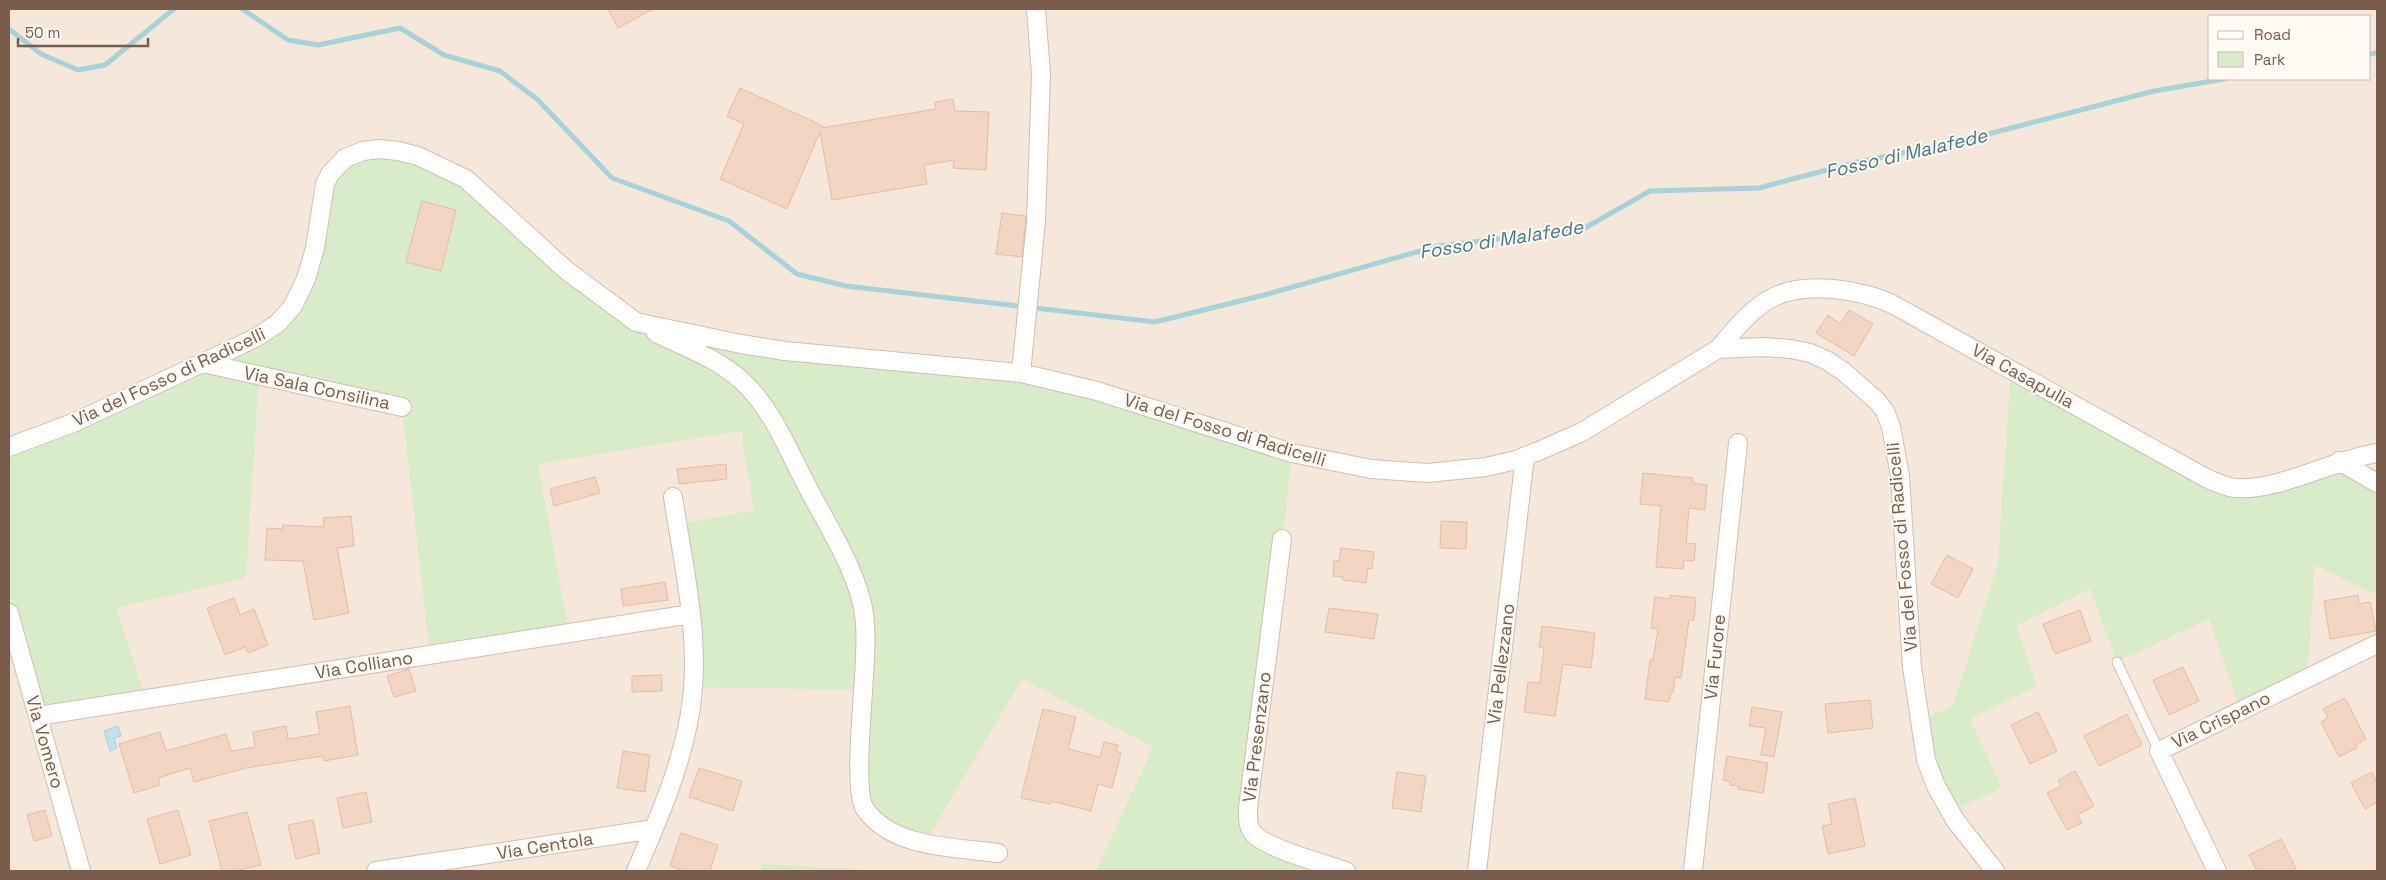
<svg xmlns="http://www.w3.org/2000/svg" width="2386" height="880" font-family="'Space Grotesk',sans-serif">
	<rect width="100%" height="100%" fill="#fdf6ec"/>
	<path fill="#f5e8da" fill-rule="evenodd" d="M9 9H2377V871H9ZM2210 16H2370V79H2210Z"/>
	<path fill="#d8ecc9" d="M363 151 445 168 636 322 751 346 1021 373 1292 453 1251 829 1319 862 1316 871H1096L1153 747 1022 679 925 843 891 831 858 786 863 690 693 687 677 525 754 510 741 431 538 464 569 633 430 655 402 407 259 375 246 578 116 608 146 699 38 716 9 613V436L203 363 294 322 315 248 325 184Z
		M2011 368 2233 488 2339 461 2377 483V595L2315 565 2307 678 2241 711 2209 619 2117 662 2090 589 2016 626 2037 686 1970 719 2002 788 1950 812 1919 720 1953 706 1998 563Z
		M763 864 889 871H760Z"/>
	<path fill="#bfe3e8" stroke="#a5d3da" d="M118 726 121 736 114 738 117 748 110 751 104 731Z"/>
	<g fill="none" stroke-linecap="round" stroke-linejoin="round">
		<path stroke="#a5d3da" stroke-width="5" d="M242 9 288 40 318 45 400 28 444 55 500 71 538 100 612 178 729 221 797 274 846 286 1155 322 1268 294 1438 246 1583 229 1650 191 1759 188 1857 162 1953 143 2154 91 2224 79
			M9 29 41 54 78 70 105 65 174 9
			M2370 54 2377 53"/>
	</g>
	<path fill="#f3d5c3" stroke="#e6bba3" d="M608 9H653L618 28Z
		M740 88 823 126 822 128 936 109 935 102 953 99 955 111 989 112 986 170 953 168 954 160 924 165 927 184 832 200 820 132 787 209 720 179 744 124 727 116Z
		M422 201 456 210 441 271 406 262Z
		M1002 213 1026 216 1022 257 996 254Z
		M1849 310 1873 324 1854 356 1816 333 1828 315 1840 324Z
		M726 464 727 479 679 484 677 469Z
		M1643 473 1693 478V483L1707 485 1705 510 1689 508 1686 543 1696 544 1694 561 1684 560 1683 569 1656 567 1661 506 1640 504Z
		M595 477 600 493 554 506 550 489Z
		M351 516 354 546 337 548 349 613 314 620 303 561 265 560 267 528 282 529 283 525 324 527 323 518Z
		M1441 521 1467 522 1466 549 1440 548Z
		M1341 548 1374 552 1372 569 1368 568 1366 583 1343 580V577L1333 576 1334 560 1339 561Z
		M1947 555 1973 569 1958 598 1931 584Z
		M665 582 668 600 623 606 621 589Z
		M1670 595 1696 598 1694 620H1689L1681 678 1675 677 1673 693 1671 692 1669 702 1645 699 1650 660H1653L1658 629 1651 628 1655 597 1670 599Z
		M2358 595 2359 604 2370 602 2376 631 2330 639 2324 601Z
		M234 598 240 615 254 609 268 645 248 653 245 647 225 655 207 608Z
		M1329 608 1378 614 1374 639 1325 632Z
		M2080 610 2091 641 2055 654 2043 624Z
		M1542 626 1595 633 1591 668 1563 664 1555 716 1524 712 1528 682 1540 683 1544 648 1539 647Z
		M2183 667 2199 701 2169 715 2153 680Z
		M409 669 416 691 394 697 387 676Z
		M662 675V691L632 692V676Z
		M2345 698 2366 739 2356 745 2357 748 2339 757 2321 722 2328 718 2323 709Z
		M1870 700 1873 728 1828 733 1825 704Z
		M350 706 358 755 324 761 323 756 246 768 194 782 190 768 158 778 160 785 134 793 119 744 160 732 166 751 226 734 231 751 255 747 253 732 286 726 288 739 320 734 316 712Z
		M1752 707 1782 712 1774 757 1761 755 1766 728 1749 726Z
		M1043 709 1076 717 1068 749 1100 757 1104 742 1118 745 1116 751 1121 753 1112 788 1098 784 1091 811 1051 801 1050 804 1021 798Z
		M2038 712 2057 751 2030 764 2011 725Z
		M2127 714 2142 745 2099 766 2084 736Z
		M623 751 650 755 645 792 617 788Z
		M1727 756 1768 763 1763 793 1738 789V786L1730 785 1731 782 1723 780Z
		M699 768 742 781 733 811 689 797Z
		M2075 771 2094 806 2077 815 2082 823 2067 830 2047 793 2061 786 2058 780Z
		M1397 772 1426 776 1421 812 1392 808Z
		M2372 772 2377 783V802L2365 809 2351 783Z
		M366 792 372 822 343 828 337 798Z
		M1855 798 1865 846 1828 854 1822 826 1832 824 1828 804Z
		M45 810 52 836 34 841 27 815Z
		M178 810 191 855 160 864 147 819Z
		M247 812 261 865 234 871H222L209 821Z
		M313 820 320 853 296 859 288 825Z
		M681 833 718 845 710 871H684L670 866Z
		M2281 839 2297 871H2257L2249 855Z"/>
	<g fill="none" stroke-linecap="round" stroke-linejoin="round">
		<g stroke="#d1beb0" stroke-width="11">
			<path id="lane" d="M2117 662 2159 751"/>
		</g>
		<g stroke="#d1beb0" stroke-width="20">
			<path id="street" d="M656 333C684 347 719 359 742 381 773 409 789 453 809 490 828 526 852 563 862 603 866 620 866 638 865 655 865 685 852 790 865 809 893 849 955 847 998 853
				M1718 349C1754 307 1773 283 1833 289 1854 291 1873 295 1892 304L2206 478C2215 482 2225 487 2235 488 2280 491 2332 460 2377 453
				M203 363 402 407
				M1021 373 1036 221 1041 75 1036 9
				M9 447 73 423 226 352 257 337 278 323 293 306 306 279 315 248 325 184 330 174 345 158 363 151 379 149 398 151 418 156 466 179 566 270 636 322 741 344 785 351 1021 373 1097 391 1292 453 1371 469 1428 473 1486 467 1516 460 1541 450 1582 432 1718 349 1763 347 1791 349 1810 353 1828 361 1844 372 1877 401 1885 411 1891 427 1900 476 1912 667 1926 760 1936 786 1955 820 1995 871
				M2339 461 2377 483
				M1282 539 1248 808C1248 817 1247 827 1254 834 1268 849 1325 864 1346 871
				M9 613 81 871
				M38 716 691 614
				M376 871 654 829
				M636 871C656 824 678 775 688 724 704 649 684 571 673 497
				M1477 871 1525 456
				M1693 871 1738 443
				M2217 871 2159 751 2377 644"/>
		</g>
		<use href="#lane" stroke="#fff" stroke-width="9"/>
		<use href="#street" stroke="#fff" stroke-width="18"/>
	</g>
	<g text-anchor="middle" stroke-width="4" stroke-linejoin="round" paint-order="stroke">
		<g font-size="18" fill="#7a5c4d" stroke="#fffaf3">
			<text transform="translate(2023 376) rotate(29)" y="6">Via Casapulla</text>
			<text transform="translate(169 377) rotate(-25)" y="6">Via del Fosso di Radicelli</text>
			<text transform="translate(317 388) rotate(12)" y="6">Via Sala Consilina</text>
			<text transform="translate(1225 430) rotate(17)" y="6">Via del Fosso di Radicelli</text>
			<text transform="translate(1902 547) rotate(-95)" y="6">Via del Fosso di Radicelli</text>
			<text transform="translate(1715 657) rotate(-84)" y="6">Via Furore</text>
			<text transform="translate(1501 664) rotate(-83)" y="6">Via Pellezzano</text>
			<text transform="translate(364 665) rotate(-9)" y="6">Via Colliano</text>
			<text transform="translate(2221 720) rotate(-26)" y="6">Via Crispano</text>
			<text transform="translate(1257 737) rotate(-83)" y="6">Via Presenzano</text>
			<text transform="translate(45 742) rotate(74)" y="6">Via Vomero</text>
			<text transform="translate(545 846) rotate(-9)" y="6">Via Centola</text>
		</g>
		<g font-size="19" font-style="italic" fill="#437c86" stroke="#fffaf3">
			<text transform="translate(1906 153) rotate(-13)" y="7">Fosso di Malafede</text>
			<text transform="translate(1501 239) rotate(-9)" y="7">Fosso di Malafede</text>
		</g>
	</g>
	<rect width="2386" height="880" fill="none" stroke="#7a5c4d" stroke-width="20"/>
	<rect x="2208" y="15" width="162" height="65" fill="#fffaf3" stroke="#cabbb1"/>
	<rect x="2218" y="31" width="25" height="8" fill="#ffffff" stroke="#cabbb1"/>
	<text x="2254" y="40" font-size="15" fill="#7a5c4d">Road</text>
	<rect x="2218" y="52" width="25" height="15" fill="#d8ecc9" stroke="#cabbb1"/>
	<text x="2254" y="65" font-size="15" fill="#7a5c4d">Park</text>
	<path d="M18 38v8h130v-8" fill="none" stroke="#7a5c4d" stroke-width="2.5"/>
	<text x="25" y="38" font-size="15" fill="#7a5c4d" stroke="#fffaf3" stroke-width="4" paint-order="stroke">50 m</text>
</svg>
